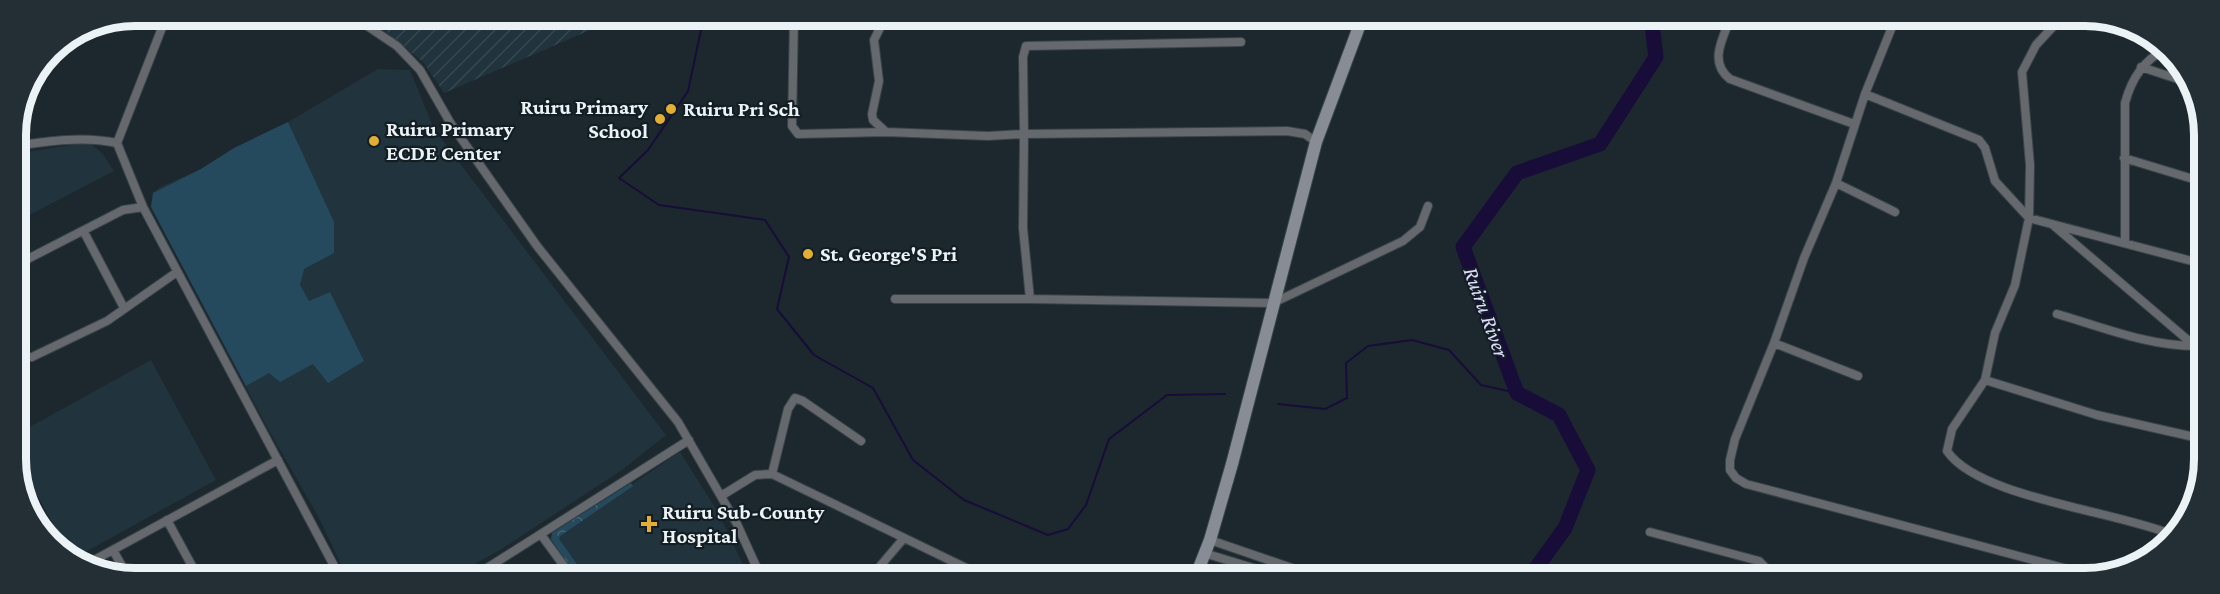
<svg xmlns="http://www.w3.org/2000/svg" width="2220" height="594" font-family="'Crimson Pro',serif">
	<defs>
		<pattern id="industrial-furrows" width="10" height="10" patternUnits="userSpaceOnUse" patternTransform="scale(1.5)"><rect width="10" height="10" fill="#21333c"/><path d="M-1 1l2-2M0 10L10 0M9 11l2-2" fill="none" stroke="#37474f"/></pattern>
		<pattern id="forest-crowns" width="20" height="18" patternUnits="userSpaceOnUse" patternTransform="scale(1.5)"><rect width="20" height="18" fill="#254a5d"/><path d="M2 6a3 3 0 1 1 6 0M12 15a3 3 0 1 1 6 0" fill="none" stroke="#456575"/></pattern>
	</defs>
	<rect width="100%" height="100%" fill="#1c282e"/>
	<path fill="#21333c" d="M378 69 410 70 434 129 666 435 622 470 500 550 451 577H347L319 518 266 425 151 207 153 193 160 187 201 169 234 148 288 122Z
		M89 142 103 154 114 171 16 222 15 154Z
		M151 360 216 480 80 555 67 550 17 458V434Z
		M680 452 718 512 749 577H581L555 536Z"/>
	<path fill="url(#industrial-furrows)" d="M366 15 601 16 595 28 444 93 423 62Z"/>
	<path fill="url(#forest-crowns)" d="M631 483 633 486 560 536 559 539 586 577H577L551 539 552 533Z"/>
	<path fill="#254a5d" d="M288 122 334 222V253L304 269 300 285 309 301 330 292 364 361 328 383 313 364 280 382 269 373 246 386 151 207 153 193 201 169 234 148Z"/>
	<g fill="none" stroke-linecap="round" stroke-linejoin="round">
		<path stroke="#180c39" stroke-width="2" d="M704 16 688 91 648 150 619 178 659 205 765 220 789 257 777 309 814 355 873 388 913 460 964 500 1048 535 1068 529 1086 505 1109 439 1167 395 1225 394
			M1278 404 1325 409 1347 398 1346 363 1368 346 1412 340 1449 350 1481 385 1517 393"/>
		<path stroke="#180c39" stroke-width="15" d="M1529 578 1565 528 1588 470 1559 415 1517 393 1463 247 1517 173 1600 144 1656 57 1651 17"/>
		<g stroke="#39444a" stroke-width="10">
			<path id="street" d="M351 15 397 46 420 70 451 124 537 246 678 422 737 524 761 577
				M794 16 792 126 798 134 886 132 988 136 1024 134 1023 57 1026 46 1241 42
				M886 16 874 40 879 81 872 114 873 120 886 132
				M1731 17C1723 38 1708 62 1730 79L1854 124
				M1896 17 1865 94 1836 183 1804 258 1774 343 1735 439 1730 460V470L1736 478 1746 484 2098 577
				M2062 17 2036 45 2022 72 2030 165 2029 218 2015 285 1995 333 1985 380 1952 429 1947 451C1979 498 2116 511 2173 535
				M2141 67 2187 82
				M1865 94 1979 140 1985 148 1995 181 2029 218 2203 264
				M1316 142 1305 134 1287 131 1024 134 1023 228 1030 299 1273 303 1403 241 1420 227 1428 206
				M117 143 167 15
				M15 146C49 141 83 136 117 143L143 207 340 577
				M2124 158 2203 182
				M1836 183 1895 212
				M2053 225 2203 353
				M84 232 124 308
				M2125 242V103C2132 77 2144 61 2166 48
				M16 265 123 210 143 207
				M895 299H1030
				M2057 314C2102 327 2148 346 2195 346
				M1774 343 1858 376
				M32 357 107 321 177 272
				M1985 380 2097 415 2203 439
				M772 474 788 409 795 398 803 401 861 441
				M721 496 755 475 772 474 987 578
				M167 520 198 577
				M1650 532 1759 561 1767 569 1766 578
				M542 536 572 577
				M1210 540 1321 578
				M113 550 128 577
				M1204 553 1286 578
				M87 564 278 460
				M473 577 689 440
				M875 577 881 565 904 538
				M1632 577 1637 578"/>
		</g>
		<g stroke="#39444a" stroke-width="14">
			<path id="secondary" d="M1195 578 1210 540 1232 464 1316 142 1363 16"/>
		</g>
		<use href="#street" stroke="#65686d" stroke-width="8"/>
		<use href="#secondary" stroke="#888d95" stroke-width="12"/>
	</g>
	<g fill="#e2af34" stroke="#131e24" stroke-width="2">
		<circle cx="671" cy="109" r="6"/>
		<circle cx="660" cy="119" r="6"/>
		<circle cx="374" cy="141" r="6"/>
		<circle cx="808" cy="254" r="6"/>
		<path d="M646 515h6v6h6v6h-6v6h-6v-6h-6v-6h6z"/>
	</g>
	<g text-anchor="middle" stroke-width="4.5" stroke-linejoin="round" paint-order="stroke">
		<g font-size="21" font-weight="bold" fill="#ecf3f7" stroke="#131e24" text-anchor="start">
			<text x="648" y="114" text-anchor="end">Ruiru Primary<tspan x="648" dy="24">School</tspan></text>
			<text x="683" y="116">Ruiru Pri Sch</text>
			<text x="386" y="136">Ruiru Primary<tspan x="386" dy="24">ECDE Center</tspan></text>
			<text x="820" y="261">St. George'S Pri</text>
			<text x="662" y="519">Ruiru Sub-County<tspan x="662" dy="24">Hospital</tspan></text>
		</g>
		<g font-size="22" font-style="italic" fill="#e0ddfe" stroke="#131e24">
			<text transform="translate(1487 312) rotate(70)" y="8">Ruiru River</text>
		</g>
	</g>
	<path d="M0 0H2220V594H0ZM135 26H2085A109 109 0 0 1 2194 135V459A109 109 0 0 1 2085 568H135A109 109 0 0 1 26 459V135A109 109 0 0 1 135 26Z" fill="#242f35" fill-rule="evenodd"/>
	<path fill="none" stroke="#ecf3f7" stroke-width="8" d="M135 26H2085A109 109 0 0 1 2194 135V459A109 109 0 0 1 2085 568H135A109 109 0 0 1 26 459V135A109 109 0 0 1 135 26Z"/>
</svg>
